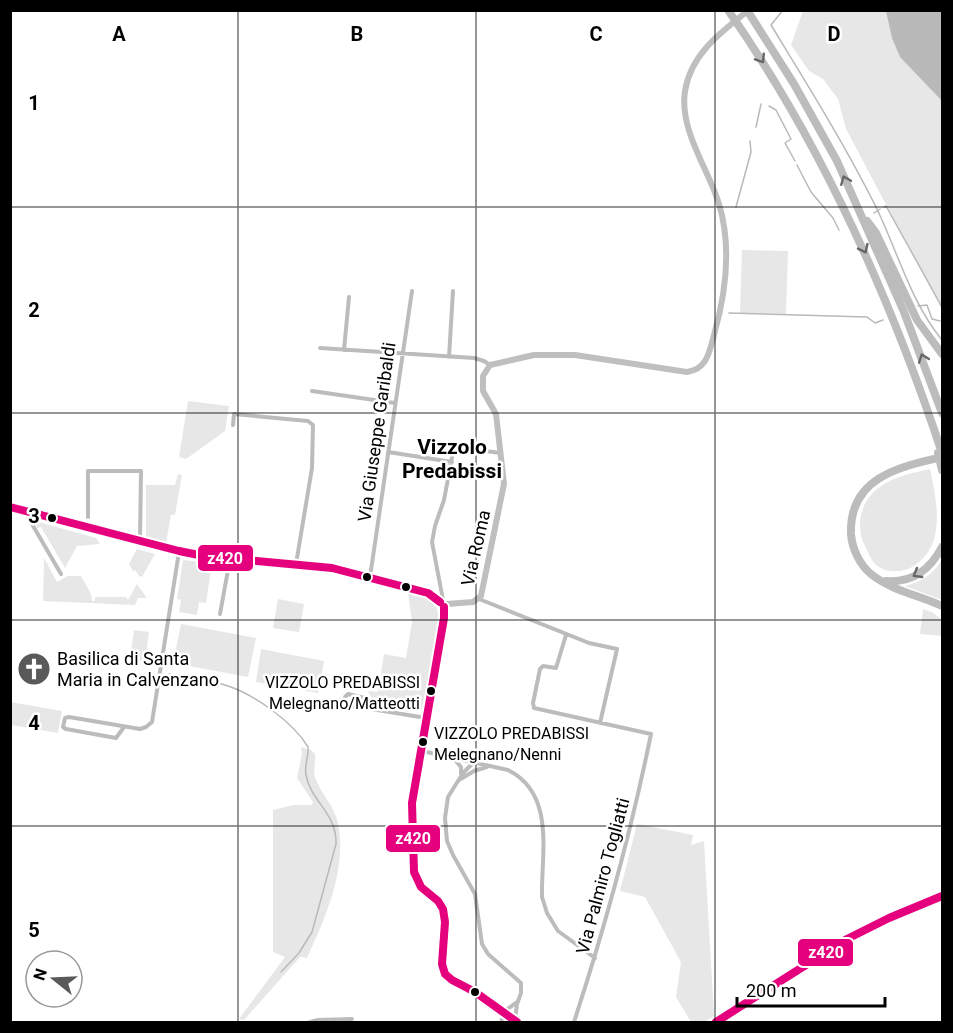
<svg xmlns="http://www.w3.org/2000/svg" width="953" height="1033" font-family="Roboto,sans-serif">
	<rect width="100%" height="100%" fill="#fff"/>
	<path fill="#e7e7e7" d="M803 11H942V310L846 129 838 99 823 79 809 71 791 45Z
		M742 250 788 251 786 314 740 313Z
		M188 401 229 406 225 431 186 459 179 457Z
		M930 469C937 501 947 547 912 567 904 572 890 573 881 568 872 564 869 554 865 546 860 537 859 525 861 515 869 482 902 475 930 469Z
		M178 474 182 475 175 515H171L166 543 146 537V485H175Z
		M35 521 96 538 100 544 77 546 65 568 41 527 37 528Z
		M137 549 155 554 142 577 139 576 135 570 133 571 129 564Z
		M44 558 57 582 68 576H81L91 594 92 601H95V597H126L128 600 137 584 147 598H138L135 605 43 601Z
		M942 559V600L905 586C921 582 934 574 942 559Z
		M183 560 212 563 206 603 199 602 197 615 179 612 181 600 177 599Z
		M408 593 434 600 441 622 421 711 375 704 368 691 378 692 384 654 406 658 412 622Z
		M278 599 304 604 299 632 273 628Z
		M923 609 932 612 942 620V636L920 634Z
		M181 624 256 638 248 677 173 663Z
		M134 630 149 632 145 661 130 659Z
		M261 649 324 661 318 693 256 682Z
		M10 702 62 711 58 733 11 725Z
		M301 747 311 750 315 754C316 762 313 770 315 777 320 793 334 805 338 823 347 869 326 917 307 958L300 957 244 1020 239 1019 285 957 273 952V810L294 805H312L313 802 297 778 302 754Z
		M637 824 693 835 691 845 704 841 714 1016 704 1022H691L676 997 681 962 645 897 620 891Z"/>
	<path fill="#b9b9b9" d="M886 11H942V101L900 57 892 38Z"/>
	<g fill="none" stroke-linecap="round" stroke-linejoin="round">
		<path stroke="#b9b9b9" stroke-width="1.5" d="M783 10 771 25C807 84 844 143 875 205 897 249 910 301 942 340
			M769 106 776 110 791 139 785 143 795 161
			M756 127 761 104
			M797 165 811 192 833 218 839 230
			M736 207 751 152 750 141
			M884 207 886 206 942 307
			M874 213 880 209
			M918 306 927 305 932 319 940 321
			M729 313 867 317 875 323 883 320
			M169 674C188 677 209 679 228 686 255 695 293 722 308 747 309 756 304 766 306 775 311 802 337 813 336 844L312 932 299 953 281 972"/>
		<path stroke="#bcbcbc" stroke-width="4" d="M320 348 474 358 484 361 490 365
			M344 350 349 297
			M449 357 453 291
			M312 391 395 403
			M233 425 234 414 308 421 313 425 312 468 296 564
			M388 452 452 462
			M25 512 61 574
			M88 517V471H141L140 541
			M370 577 412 291
			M479 599 589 643 617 649 600 723
			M443 600 432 542 435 526 444 500 454 447 501 453
			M220 614 230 559
			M566 635 556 668 543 666 540 669 533 703 534 708 651 734C631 832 605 927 574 1022
			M375 709 365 698 348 694 345 697 344 702 347 705 426 718
			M124 727 116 738 66 729 63 727 65 718 69 717 140 729 146 727 152 722 179 552
			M422 751 508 770C556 794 541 854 542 897L547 913 558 931 595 958
			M455 760 461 767V774
			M473 763 463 773 448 797 445 818 447 841 453 855 475 894 482 944 488 954 521 983V993L517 1004 515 1020
			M459 780 474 771 487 767
			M310 1022 318 1020 352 1019
			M501 1022 505 1011 517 1002"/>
		<path stroke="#bfbfbf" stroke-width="6" d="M10 507 179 551 204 556 332 568 428 593 440 602
			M447 604 473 602 481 596 504 484 496 414 483 391V376L490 365 534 355H575L687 372C707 369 709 353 714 335 726 293 732 247 719 204 708 168 679 130 685 91 691 54 721 32 749 10
			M444 607V618L412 803 414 872 421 887 438 901 443 909 445 922 442 964 445 974 452 980 475 992 517 1022"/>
		<path stroke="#bcbcbc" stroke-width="7" d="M716 1022 847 939 889 918 942 896"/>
		<path stroke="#bcbcbc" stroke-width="8" d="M728 10C823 146 890 296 942 453
			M747 10 794 84 837 161 904 312 942 413
			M867 221 876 233 917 320 942 354
			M938 453 942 470
			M942 457C898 467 849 478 851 534 852 549 860 565 871 574 892 591 919 595 942 606
			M886 581C912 583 930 570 942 547"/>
		<g stroke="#fff" stroke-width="12">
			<path id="bus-1" d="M10 507 179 551 204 556 332 568 428 593 440 602
				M444 607V618L412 803 414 872 421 887 438 901 443 909 445 922 442 964 445 974 452 980 475 992 517 1022
				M716 1022 847 939 889 918 942 896"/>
		</g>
		<use href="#bus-1" stroke="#e5007d" stroke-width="8"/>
	</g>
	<defs><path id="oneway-chevron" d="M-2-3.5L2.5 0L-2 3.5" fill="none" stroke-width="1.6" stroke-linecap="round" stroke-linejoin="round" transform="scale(1.5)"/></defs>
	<g stroke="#676767">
		<use href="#oneway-chevron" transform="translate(761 59) rotate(57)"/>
		<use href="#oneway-chevron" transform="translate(845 180) rotate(-112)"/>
		<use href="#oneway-chevron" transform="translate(864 249) rotate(64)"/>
		<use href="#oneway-chevron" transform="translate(923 358) rotate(-110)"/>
		<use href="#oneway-chevron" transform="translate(917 574) rotate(150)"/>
	</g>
	<path fill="none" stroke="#000" stroke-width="1.5" stroke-opacity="0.55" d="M238 10V1022M476 10V1022M715 10V1022M10 207H942M10 413H942M10 620H942M10 826H942"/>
	<defs>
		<g id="church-disc" transform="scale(1.725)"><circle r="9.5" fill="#595959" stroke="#fff"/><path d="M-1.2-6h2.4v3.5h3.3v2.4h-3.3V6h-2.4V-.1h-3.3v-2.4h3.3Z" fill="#fff"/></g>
	</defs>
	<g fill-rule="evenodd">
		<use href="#church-disc" x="34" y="669"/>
	</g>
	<g fill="#000" stroke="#fff" stroke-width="2">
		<circle cx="52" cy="518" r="5"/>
		<circle cx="367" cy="577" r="5"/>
		<circle cx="406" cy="587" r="5"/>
		<circle cx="431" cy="691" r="5"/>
		<circle cx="423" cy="742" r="5"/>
		<circle cx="475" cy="992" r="5"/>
	</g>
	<g text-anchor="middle" stroke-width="5" stroke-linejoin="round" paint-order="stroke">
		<g font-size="16" fill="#000" stroke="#fff" text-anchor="end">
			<text x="420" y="688">VIZZOLO PREDABISSI<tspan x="420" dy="21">Melegnano/Matteotti</tspan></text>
			<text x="434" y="739" text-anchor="start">VIZZOLO PREDABISSI<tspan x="434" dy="21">Melegnano/Nenni</tspan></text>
		</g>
		<g font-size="18" fill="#000" stroke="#fff">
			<text transform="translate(377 432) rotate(-82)" y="6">Via Giuseppe Garibaldi</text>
			<text transform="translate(476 548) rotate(-77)" y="6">Via Roma</text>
			<text transform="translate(603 876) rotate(-75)" y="6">Via Palmiro Togliatti</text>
		</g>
		<g font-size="18" fill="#000" stroke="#fff" text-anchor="start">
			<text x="57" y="665">Basilica di Santa<tspan x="57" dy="21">Maria in Calvenzano</tspan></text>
		</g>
		<g font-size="21" font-weight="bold" fill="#000" stroke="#fff">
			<text x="452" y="454">Vizzolo<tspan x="452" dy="24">Predabissi</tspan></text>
		</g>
	</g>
	<g font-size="20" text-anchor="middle" font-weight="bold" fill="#000" stroke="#fff" stroke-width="5" stroke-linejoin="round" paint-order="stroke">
		<text x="119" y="41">A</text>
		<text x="357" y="41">B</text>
		<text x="596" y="41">C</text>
		<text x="834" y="41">D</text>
		<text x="34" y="110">1</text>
		<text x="34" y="317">2</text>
		<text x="34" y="523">3</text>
		<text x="34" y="730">4</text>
		<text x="34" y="937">5</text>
	</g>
	<g stroke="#fff" stroke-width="2">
		<rect x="197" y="544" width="57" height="28" rx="6" fill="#e5007d"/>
		<rect x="385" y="824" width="56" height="29" rx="6" fill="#e5007d"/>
		<rect x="797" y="938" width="57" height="29" rx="6" fill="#e5007d"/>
	</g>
	<g font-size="16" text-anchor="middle" font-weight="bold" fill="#fff">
		<text x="225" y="564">z420</text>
		<text x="413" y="844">z420</text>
		<text x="826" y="958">z420</text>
	</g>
	<rect width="953" height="1033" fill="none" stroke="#000000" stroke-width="24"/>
	<g transform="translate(54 979) rotate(288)"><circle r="28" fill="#ffffff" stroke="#999999" stroke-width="1.5"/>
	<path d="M0-4.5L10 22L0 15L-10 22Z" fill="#595959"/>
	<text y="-9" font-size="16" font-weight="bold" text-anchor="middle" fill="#000000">N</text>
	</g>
	<path d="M737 997v9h148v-9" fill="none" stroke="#000000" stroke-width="3"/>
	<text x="746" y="997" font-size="18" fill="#000000" stroke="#ffffff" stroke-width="4.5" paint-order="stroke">200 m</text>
</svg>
